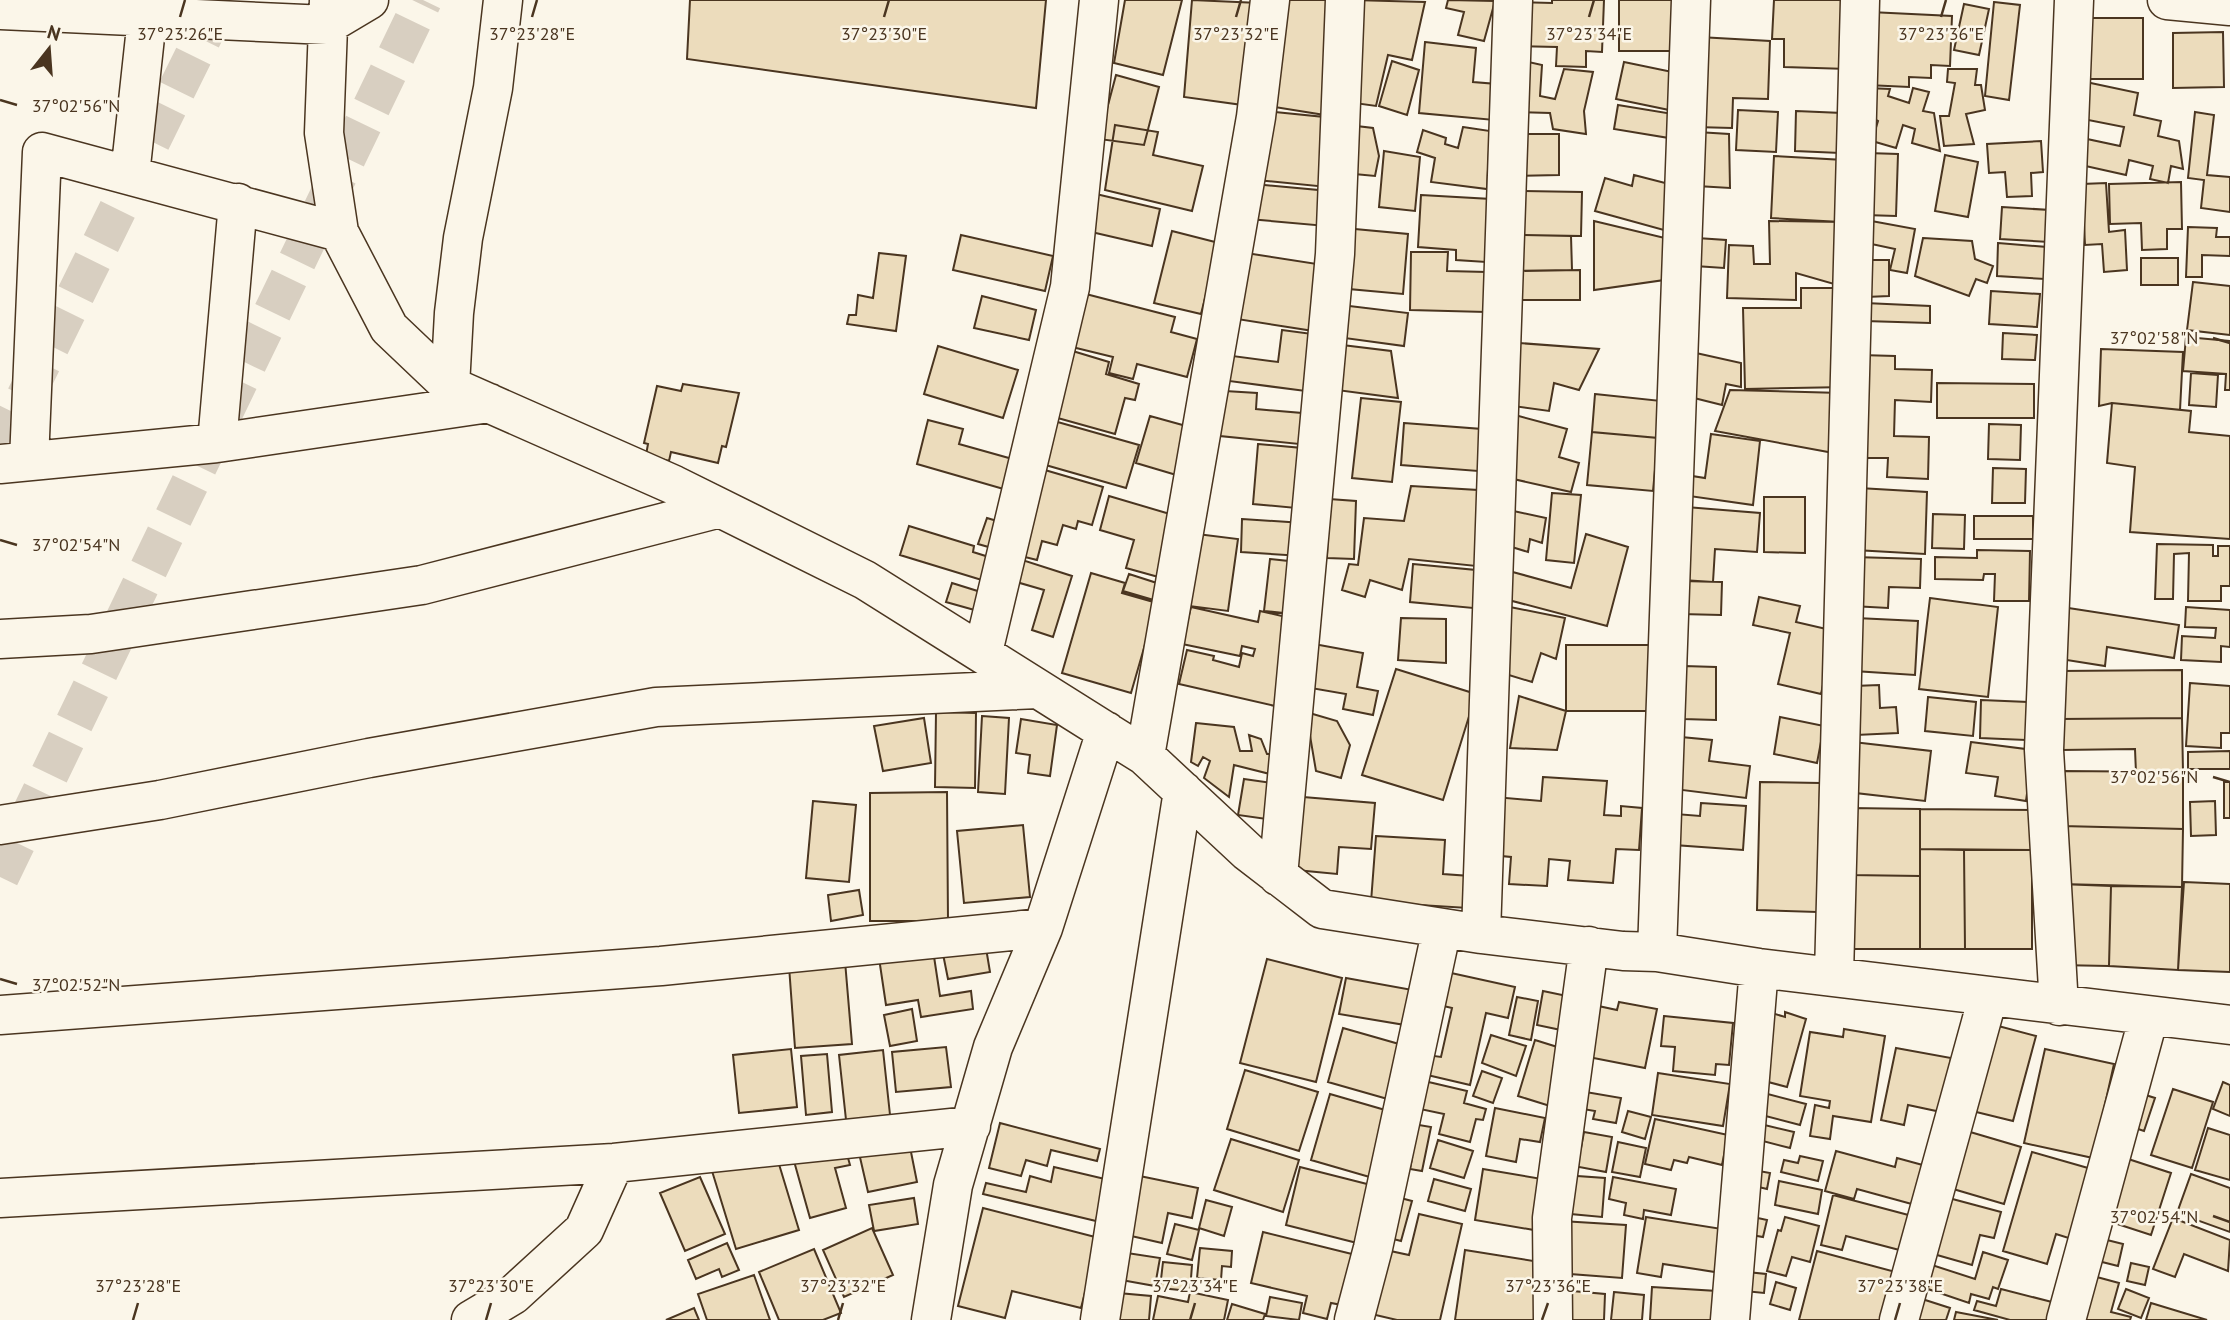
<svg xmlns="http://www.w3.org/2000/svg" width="2230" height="1320" font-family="'PT Sans',sans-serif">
	<rect width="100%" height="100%" fill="#fbf6e9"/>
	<path fill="#ecdcbc" stroke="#4a3520" stroke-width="2" d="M690 0H1046L1036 108 687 59Z
		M1125 0H1182L1163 75 1114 63Z
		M1192 0 1259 3 1250 106 1184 97Z
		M1279 0H1333L1331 116 1269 106Z
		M1353 0 1425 2 1412 60 1388 55 1376 106 1347 102Z
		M1448 0 1495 1 1484 41 1458 35 1464 12 1446 8Z
		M1552 0H1604L1602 52 1586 51V67L1556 66 1557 47 1518 46 1519 2 1552 3Z
		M1619 0H1680L1679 51H1619Z
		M1774 0H1850L1848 69 1784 67V39H1772Z
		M1994 2 2020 5 2009 100 1985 96Z
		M1964 4 1989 9 1979 55 1954 50Z
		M1870 12 1952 16 1950 66 1931 65V78L1909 77V87L1867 85Z
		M2082 18H2143V79H2081Z
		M2223 32 2224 87 2173 88V33Z
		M1699 37 1770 41 1768 99 1733 98 1732 128 1695 127Z
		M1425 42 1476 48 1473 82 1497 84 1494 120 1419 113Z
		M1519 60 1542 65 1540 96 1555 99 1564 69 1593 72 1584 111 1586 134 1553 129 1550 113 1516 112Z
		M1392 61 1419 70 1407 115 1379 106Z
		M1624 62 1682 74 1674 111 1616 99Z
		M1948 69H1977L1975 85H1981L1985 110 1966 114 1974 144 1944 146 1940 116H1949L1955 83 1947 82Z
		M1116 75 1159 87 1144 145 1099 139Z
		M2086 82 2138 93 2134 115 2161 121 2158 136 2179 141 2183 169 2171 166 2168 183 2150 179 2153 166 2129 160 2126 175 2081 165 2087 139 2120 146 2124 127 2078 118Z
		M1867 88 1890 89 1888 96 1909 103 1913 88 1929 92 1923 111 1934 113 1940 151 1912 143 1915 129 1903 125 1896 148 1872 141 1878 121 1867 115Z
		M1618 105 1673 114 1669 138 1614 129Z
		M1738 110 1778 112 1776 152 1736 150Z
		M1264 111 1334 118 1327 187 1257 180Z
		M1796 111 1842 113 1840 153 1795 151Z
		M2195 112 2214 115 2207 175 2230 177V212L2201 208 2204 180 2188 178Z
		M1115 125 1158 132 1153 155 1203 166 1192 211 1105 190Z
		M1348 125 1373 128 1379 156 1375 176 1344 173Z
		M1463 127 1490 131 1487 189 1431 182 1435 158 1417 152 1423 130 1446 138 1445 144 1458 148Z
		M1697 132 1729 134 1730 188 1697 186Z
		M1517 134H1559V175L1517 176Z
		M2041 141 2043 172 2031 173 2032 196 2007 197 2005 172 1989 173 1987 144Z
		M1384 151 1420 157 1415 211 1379 207Z
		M1867 153 1898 154 1896 216 1865 215Z
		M1945 155 1978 162 1968 217 1935 211Z
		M1774 156 1844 160 1841 222 1771 218Z
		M1634 175 1673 185 1671 232 1595 211 1605 178 1632 186Z
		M2181 182 2182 229H2167V249L2142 250 2141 223 2110 224 2109 184Z
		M2106 183 2109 232 2125 230 2127 270 2104 272 2102 244 2085 245 2082 184Z
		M1254 184 1329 191 1326 226 1249 219Z
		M1520 191 1582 192 1581 236 1519 235Z
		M1096 194 1160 209 1152 246 1087 231Z
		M1421 195 1491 199 1486 262 1456 260V250L1418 247Z
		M2002 207 2050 210 2049 242 2000 239Z
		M1866 220 1915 229 1907 273 1890 270 1895 249 1862 242Z
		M1594 221 1669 239 1664 280 1594 290Z
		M1769 221 1844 222 1841 286 1796 273V300L1727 298 1729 245 1753 246 1754 264H1770Z
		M2188 227 2217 228 2216 237H2230V256L2202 255V277H2186Z
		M1344 228 1408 234 1403 294 1338 288Z
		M1172 231 1219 243 1201 314 1154 303Z
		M961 235 1053 256 1045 291 953 270Z
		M1519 235 1571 236 1572 270 1517 271Z
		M1697 238 1726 240 1724 268 1695 266Z
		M1923 238 1972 241 1975 259 1993 266 1987 283 1976 279 1969 296 1915 276Z
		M1998 243 2047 247 2045 279 1997 276Z
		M1411 252H1448L1447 271 1487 272 1486 312 1410 310Z
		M879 253 906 256 896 331 847 324 849 315H856L858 295 873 298Z
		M1246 253 1330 266 1320 332 1237 319Z
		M2141 258H2178V285H2141Z
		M1866 260H1889V296L1866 297Z
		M1580 270V300H1518L1517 271Z
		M2193 282 2230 286V335L2187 330Z
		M1801 288H1846L1848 387 1745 389 1743 308H1801Z
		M1991 291 2040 294 2037 327 1989 324Z
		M1082 293 1175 317 1171 332 1197 339 1187 377 1137 364 1133 379 1109 373 1113 357 1068 346Z
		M982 296 1036 310 1029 340 974 328Z
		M1865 303 1930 306V323L1865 321Z
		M1341 305 1408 313 1404 346 1337 337Z
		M1282 330 1320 335 1313 392 1229 381 1233 356 1278 362Z
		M2003 333 2037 335 2035 360 2002 359Z
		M2186 337 2230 341V390H2225L2226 374 2183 371Z
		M1519 343 1599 349 1579 390 1554 383 1549 411 1513 406Z
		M1334 344 1391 351 1398 398 1329 389Z
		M938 346 1018 370 1003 418 924 394Z
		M1066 349 1109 362 1106 374 1139 384 1135 400 1125 398 1115 434 1047 415Z
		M2101 349 2183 352 2180 410 2112 403 2099 406Z
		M1696 353 1741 363V387L1726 384 1722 405 1686 396Z
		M1860 355 1895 356V369L1932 370 1931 402 1895 400 1894 436 1929 437 1928 479 1887 477 1888 458H1858Z
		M2191 373 2218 375 2216 407 2189 405Z
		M1937 383 2034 384V418H1937Z
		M683 384 739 393 726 447 722 446 718 463 671 452 669 461 646 455 648 444 644 443 657 386 681 391Z
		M1730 390 1841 393 1839 454 1715 431Z
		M1225 391 1257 393 1256 409 1302 413 1299 444 1220 436Z
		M1595 394 1671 402 1658 438 1592 432Z
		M1361 398 1401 402 1392 482 1352 478Z
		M2112 403 2191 411 2189 432 2230 436V539L2130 532 2135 467 2107 463Z
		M1515 415 1567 429 1559 457 1579 463 1571 492 1500 476Z
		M1150 416 1197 429 1183 477 1136 463Z
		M1047 419 1139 445 1126 488 1035 462Z
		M928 420 963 429 959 444 1016 460 1007 490 917 464Z
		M1404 423 1482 429 1478 471 1401 465Z
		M1989 424 2021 425 2020 460 1988 459Z
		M1592 432 1658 438 1653 491 1587 485Z
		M1711 434 1760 441 1753 505 1689 496 1692 476 1705 478Z
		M1258 444 1302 448 1296 508 1253 504Z
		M1038 468 1103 487 1092 525 1078 521 1076 529 1063 525 1057 545 1042 541 1037 560 1013 554Z
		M1993 468 2026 469 2025 503H1992Z
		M1411 486 1478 490 1476 566 1409 559 1402 590 1370 580 1365 597 1342 590 1349 564 1358 565 1364 518 1404 521Z
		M1859 488 1927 492 1925 554 1855 550Z
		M1552 493 1581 495 1574 563 1546 560Z
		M1109 496 1180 517 1162 578 1126 568 1134 540 1100 530Z
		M1764 497H1805V553L1764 552Z
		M1329 499 1356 501 1354 559 1327 558Z
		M1686 507 1760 513 1757 552 1715 549 1713 582 1682 580Z
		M1509 510 1546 518 1542 543 1530 539 1528 552 1502 544Z
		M1933 514 1965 515 1964 549 1932 548Z
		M1974 516H2033V539H1974Z
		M987 518 1007 524 999 550 978 544Z
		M1242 519 1303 523 1302 556 1241 552Z
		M909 526 974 546 973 552 992 558 985 581 900 555Z
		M1197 534 1238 539 1228 611 1189 606Z
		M1586 534 1628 547 1607 626 1501 598 1509 571 1571 588Z
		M2157 544 2213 545V556H2218V546H2230V586H2221V601H2188L2189 553 2174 554 2173 599H2155Z
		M1977 550 2030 551 2029 601H1994L1995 574H1984L1983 580 1935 579V557L1977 558Z
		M1013 557 1072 576 1053 637 1032 630 1044 590 1006 579Z
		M1854 557 1921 559 1920 588 1889 587 1888 608 1852 606Z
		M1270 559 1298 562 1293 614 1264 611Z
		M1413 564 1476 570 1473 608 1410 602Z
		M1091 573 1125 583 1122 593 1157 603 1131 693 1062 673Z
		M1129 574 1163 585 1157 601 1123 591Z
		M1682 581 1722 582 1721 615 1681 614Z
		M952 583 984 593 978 611 946 602Z
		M1759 597 1800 606 1796 622 1835 631 1821 694 1778 684 1790 633 1753 625Z
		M1930 598 1998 607 1988 697 1919 689Z
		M1505 606 1565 618 1556 659 1541 653 1532 682 1499 672Z
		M1191 607 1258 622 1260 611 1295 619 1275 706 1179 684 1187 650 1214 656 1213 660 1239 667 1242 653 1253 656 1255 649 1242 646 1240 656 1182 644Z
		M2062 607 2179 625 2174 658 2107 647 2105 666 2054 658Z
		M2186 607 2230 610V647L2221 646V662L2181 660 2182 636 2215 638 2216 628 2185 627Z
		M1401 618 1446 619V663L1398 660Z
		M1856 618 1918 621 1915 675 1854 671Z
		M1314 644 1363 653 1357 687 1378 691 1373 715 1343 709 1346 694 1305 687Z
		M1566 645H1652V711H1566Z
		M1684 666 1716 667V720L1683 719Z
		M1396 669 1476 694 1443 800 1362 775Z
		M2182 670V718L2060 719 2059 671Z
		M2190 683 2230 686V733H2221V748L2186 746Z
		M1879 685 1880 708 1896 707 1898 733 1856 735 1854 686Z
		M1519 696 1566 711 1557 750 1510 748Z
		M1928 697 1976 702 1973 736 1925 731Z
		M1981 700 2028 702 2026 740 1980 738Z
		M936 712 976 713 975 788 935 787Z
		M1306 712 1337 721 1350 745 1341 778 1316 771Z
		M982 716 1009 718 1005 794 978 792Z
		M1780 717 1824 726 1817 763 1774 754Z
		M924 718 931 763 883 771 874 726Z
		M2182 718 2183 772 2136 773 2135 749 2061 750 2060 719Z
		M1021 719 1057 725 1050 776 1028 773 1030 755 1016 753Z
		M1196 723 1234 727 1240 751H1252L1249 735 1261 739 1267 754H1282L1270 774 1234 765 1229 797 1204 778 1210 761 1203 757 1198 766 1191 762Z
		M1681 737 1712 740 1709 761 1750 766 1746 798 1674 789Z
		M1853 742 1931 751 1925 801 1847 792Z
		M1971 742 2033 750 2026 801 1995 796 1998 777 1966 773Z
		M2230 751V769H2188V752Z
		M2063 771 2183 772V829L2062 826Z
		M1543 777 1607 781 1604 815 1621 816V806L1642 808 1639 850 1616 849 1613 883 1568 880 1570 861 1549 859 1547 886 1509 884 1511 857 1491 855 1495 797 1541 801Z
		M1244 779 1279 784 1274 820 1238 815Z
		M1760 782 1820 783 1817 912 1757 910Z
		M2224 782H2230V818H2224Z
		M947 792 948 921H870V793Z
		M1303 797 1375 803 1371 849 1339 847 1337 874 1296 870Z
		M813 801 856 805 849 882 806 878Z
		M2215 801 2216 835 2191 836 2190 802Z
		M1701 803 1746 806 1743 850 1674 845 1676 814 1700 816Z
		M1850 808 1920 809V876L1849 875Z
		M1920 809 2032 810V850L1920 849Z
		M1023 825 1030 897 964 903 957 831Z
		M2062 826 2183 829 2182 887 2060 884Z
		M1376 836 1445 840 1443 874 1470 876 1468 908 1371 902Z
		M1920 849 1964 850 1965 949H1920Z
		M1964 850H2032V949H1965Z
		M1849 875 1920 876V949H1849Z
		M2184 882 2230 884V972L2178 970Z
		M2060 884 2111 886 2109 966 2057 965Z
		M2111 886 2182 887 2178 970 2109 966Z
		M859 890 863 915 831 921 828 895Z
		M985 942 990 972 948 979 942 949Z
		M933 950 940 996 971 991 973 1009 921 1017 918 1000 886 1005 879 958Z
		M1267 959 1342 978 1316 1082 1240 1063Z
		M845 961 852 1044 795 1048 789 966Z
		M1442 971 1515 987 1508 1018 1486 1013 1470 1085 1423 1074 1427 1055 1441 1057 1452 1008 1435 1004Z
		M1346 978 1418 991 1411 1026 1339 1014Z
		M1543 991 1567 996 1561 1030 1537 1025Z
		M1517 997 1538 1001 1531 1040 1509 1035Z
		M1619 1002 1657 1009 1645 1068 1578 1055 1589 1004 1617 1010Z
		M912 1009 917 1041 890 1046 884 1015Z
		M1785 1012 1806 1019 1787 1087 1753 1078 1772 1013 1785 1017Z
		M1664 1016 1733 1023 1729 1065 1716 1064 1715 1075 1673 1071 1675 1047 1661 1046Z
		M1987 1023 2036 1036 2013 1121 1964 1109Z
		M1343 1028 1413 1048 1398 1102 1328 1082Z
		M1844 1029 1885 1036 1871 1122 1833 1116 1830 1139 1810 1136 1815 1105 1829 1108 1830 1101 1800 1096 1810 1032 1843 1037Z
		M1491 1035 1526 1046 1516 1076 1482 1063Z
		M1535 1040 1567 1050 1550 1106 1518 1096Z
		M946 1047 951 1087 896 1092 892 1052Z
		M1896 1048 1951 1058 1941 1112 1908 1105 1904 1125 1881 1120Z
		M791 1049 797 1107 739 1113 733 1055Z
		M2045 1049 2114 1064 2093 1158 2024 1143Z
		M883 1050 891 1124 847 1129 839 1055Z
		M827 1054 832 1112 806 1115 801 1056Z
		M1245 1070 1318 1092 1299 1151 1227 1129Z
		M1482 1071 1502 1078 1493 1103 1473 1096Z
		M1658 1073 1730 1084 1723 1126 1652 1115Z
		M1420 1080 1467 1091 1464 1103 1486 1109 1483 1120 1476 1119 1470 1142 1439 1134 1444 1114 1420 1109Z
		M2223 1082 2230 1085V1116L2213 1109Z
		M2173 1089 2213 1102 2192 1168 2151 1155Z
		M1574 1090 1621 1098 1616 1123 1593 1119 1595 1111 1571 1107Z
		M1760 1092 1806 1104 1800 1125 1754 1113Z
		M2136 1092 2155 1098 2144 1131 2126 1125Z
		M1330 1094 1392 1112 1373 1178 1311 1160Z
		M1495 1108 1545 1118 1540 1142 1520 1139 1516 1162 1486 1156Z
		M1628 1111 1651 1117 1645 1139 1622 1132Z
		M1655 1119 1728 1135 1722 1165 1689 1157 1687 1163 1674 1160 1671 1170 1645 1164Z
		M1752 1122 1794 1132 1790 1148 1755 1139Z
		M1000 1123 1100 1149 1097 1161 1051 1150 1047 1166 1026 1160 1021 1176 989 1168Z
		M1407 1123 1431 1127 1422 1171 1410 1169 1412 1158 1401 1155Z
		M2208 1128 2230 1135V1180L2195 1170Z
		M1960 1129 2021 1147 2004 1204 1943 1186Z
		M1584 1132 1612 1137 1606 1172 1563 1164 1581 1148Z
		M1231 1139 1299 1160 1283 1212 1214 1190Z
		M843 1140 850 1165 835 1168 846 1208 810 1218 792 1154Z
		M1438 1140 1473 1151 1464 1178 1430 1168Z
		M909 1142 917 1182 868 1192 859 1153Z
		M1618 1142 1646 1148 1640 1177 1612 1172Z
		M775 1151 799 1230 736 1249 712 1171Z
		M1836 1151 1895 1167 1897 1158 1930 1167 1919 1206 1857 1189 1854 1199 1825 1191Z
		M2032 1152 2095 1170 2075 1240 2056 1234 2047 1264 2003 1251Z
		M2116 1155 2171 1173 2151 1235 2096 1217Z
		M1800 1156 1823 1161 1818 1181 1781 1172 1784 1160 1798 1163Z
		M1054 1167 1105 1179 1096 1221 983 1194 986 1183 1026 1192 1030 1176 1051 1182Z
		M1300 1167 1371 1185 1357 1243 1286 1225Z
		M1483 1169 1542 1179 1534 1230 1475 1220Z
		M1748 1169 1770 1173 1767 1189 1750 1185Z
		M1130 1174 1198 1188 1192 1218 1168 1213 1162 1243 1118 1233Z
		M2191 1174 2230 1188V1232L2177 1213Z
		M1563 1175 1605 1178 1602 1217 1560 1213Z
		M700 1177 725 1234 685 1251 660 1193Z
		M1613 1177 1676 1189 1671 1215 1644 1210 1643 1219 1624 1215 1626 1203 1609 1199Z
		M1434 1179 1471 1189 1465 1211 1428 1201Z
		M1779 1181 1822 1190 1818 1214 1775 1205Z
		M1833 1195 1916 1217 1907 1252 1846 1236 1842 1250 1821 1245Z
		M1393 1196 1412 1201 1401 1241 1382 1236Z
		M1945 1197 2001 1212 1994 1238 1980 1235 1972 1265 1930 1253Z
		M914 1198 918 1224 874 1231 869 1205Z
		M1206 1200 1232 1207 1224 1236 1199 1228Z
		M983 1208 1099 1238 1081 1308 1012 1291 1005 1318 958 1306Z
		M1419 1214 1462 1224 1440 1320H1397L1367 1313 1381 1249 1409 1255Z
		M1744 1215 1767 1220 1763 1237 1740 1233Z
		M1646 1217 1722 1229 1715 1272 1663 1264 1661 1277 1637 1273Z
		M1785 1217 1819 1226 1810 1262 1792 1257 1786 1276 1767 1271 1778 1230 1781 1231Z
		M2173 1218 2230 1240 2228 1271 2184 1254 2175 1277 2153 1269Z
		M1561 1221 1626 1225 1622 1278 1557 1273Z
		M1175 1224 1199 1230 1192 1260 1167 1254Z
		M872 1228 893 1275 844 1297 823 1250Z
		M1263 1232 1360 1256 1347 1306 1331 1303 1327 1319 1303 1313 1307 1296 1251 1283Z
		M2091 1236 2123 1244 2118 1266 2086 1258Z
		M727 1243 739 1270 722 1277 719 1269 696 1279 688 1260Z
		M1200 1248 1232 1251 1231 1267 1222 1266 1221 1280 1197 1278Z
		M814 1249 841 1313 823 1320H779L759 1272Z
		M1465 1250 1546 1263 1537 1320H1455Z
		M1114 1251 1160 1258 1155 1286 1110 1278Z
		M1817 1251 1903 1274 1891 1320H1799Z
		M1983 1252 2008 1260 1998 1289 1993 1287 1989 1299 1971 1294 1969 1303 1925 1288 1932 1265 1975 1279Z
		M1163 1262 1192 1265 1190 1291 1160 1288Z
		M2131 1263 2149 1267 2145 1285 2127 1281Z
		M1737 1271 1766 1274 1764 1293 1735 1290Z
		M2082 1273 2119 1283 2111 1312 2131 1317 2130 1320H2069Z
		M754 1275 770 1320H707L698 1294Z
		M1776 1282 1796 1288 1790 1310 1770 1304Z
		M1652 1287 1717 1291 1716 1320H1650Z
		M2001 1289 2052 1302 2048 1320H2010L1974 1310 1977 1301 1996 1306Z
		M2126 1289 2149 1298 2141 1318 2118 1309Z
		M1561 1290 1605 1294 1604 1320H1559Z
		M1107 1292 1151 1296 1149 1320H1104Z
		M1190 1292 1228 1300 1224 1320H1153L1158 1296 1188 1302Z
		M1614 1292 1644 1295 1642 1320H1611Z
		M1270 1297 1302 1303 1299 1320 1266 1316Z
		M1919 1298 1950 1308 1946 1320H1912Z
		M2151 1303 2207 1320H2146Z
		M1232 1304 1265 1314 1263 1320H1227Z
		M694 1308 699 1320H666Z
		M1956 1312 1998 1320H1954Z"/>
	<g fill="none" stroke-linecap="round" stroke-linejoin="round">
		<path stroke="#d8cfc1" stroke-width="38" stroke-dasharray="38 19" stroke-linecap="butt" d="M0 448 221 0
			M0 877 423 0"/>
		<g stroke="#4a3520" stroke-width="41">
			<path id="street" d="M329 0 324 133 339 232 389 328 450 386 674 485 865 580 1145 756 1248 852 1322 909 1481 934 1623 951 1657 952 1759 968 2230 1025
				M2167 0 2230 6
				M0 10 327 25 369 0
				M130 175 149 0
				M450 386 454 313 463 238 493 88 503 0
				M217 443 238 203
				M29 461 42 152 339 232
				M0 464 217 443 489 403
				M0 639 91 634 422 585 720 508
				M983 652 1070 287 1099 0
				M1145 756 1256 117 1270 0
				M0 825 160 800 369 758 656 707 1038 689
				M1278 876 1335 254 1345 0
				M1481 934 1513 0
				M1657 952 1691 0
				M1834 975 1860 0
				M2059 1006 2044 750 2074 0
				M0 1015 661 966 1043 928
				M0 1198 614 1163 971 1126
				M471 1320 513 1295 584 1230 614 1163
				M931 1320 953 1185 993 1047 1043 928 1106 731
				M1100 1320 1183 791
				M1354 1320 1373 1248 1442 928
				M1553 1320 1552 1218 1589 946
				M1730 1320 1759 968
				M1899 1320 1988 997
				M2066 1320 2149 1016"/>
		</g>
		<use href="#street" stroke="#fbf6e9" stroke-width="38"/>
	</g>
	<path fill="none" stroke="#4a3520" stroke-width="2.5" d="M180 17 185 0M532 17 537 0M884 17 889 0M1236 17 1241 0M1589 17 1594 0M1941 17 1946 0M0 100 17 105M2213 338 2230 343M0 540 17 545M2213 777 2230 782M0 979 17 984M2213 1216 2230 1222M133 1320 138 1303M486 1320 491 1303M838 1320 843 1303M1190 1320 1195 1303M1542 1320 1548 1303M1895 1320 1900 1303"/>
	<g font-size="18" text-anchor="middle" fill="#4a3520" stroke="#fbf6e9" stroke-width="5" stroke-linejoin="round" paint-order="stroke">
		<text x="180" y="40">37°23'26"E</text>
		<text x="532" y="40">37°23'28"E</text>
		<text x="884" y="40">37°23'30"E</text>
		<text x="1236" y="40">37°23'32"E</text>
		<text x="1589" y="40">37°23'34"E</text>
		<text x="1941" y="40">37°23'36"E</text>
		<text x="76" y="112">37°02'56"N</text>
		<text x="2154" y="344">37°02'58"N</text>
		<text x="76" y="551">37°02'54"N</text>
		<text x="2154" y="783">37°02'56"N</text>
		<text x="76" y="991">37°02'52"N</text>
		<text x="2154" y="1223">37°02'54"N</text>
		<text x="138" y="1292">37°23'28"E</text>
		<text x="491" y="1292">37°23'30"E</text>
		<text x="843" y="1292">37°23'32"E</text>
		<text x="1195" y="1292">37°23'34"E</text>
		<text x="1548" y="1292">37°23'36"E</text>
		<text x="1900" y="1292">37°23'38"E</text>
	</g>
	<g transform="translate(49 49) rotate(17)" stroke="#fbf6e9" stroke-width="5" paint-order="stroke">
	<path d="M0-5L12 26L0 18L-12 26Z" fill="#4a3520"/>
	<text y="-10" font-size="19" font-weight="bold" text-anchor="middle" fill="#4a3520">N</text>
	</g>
</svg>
